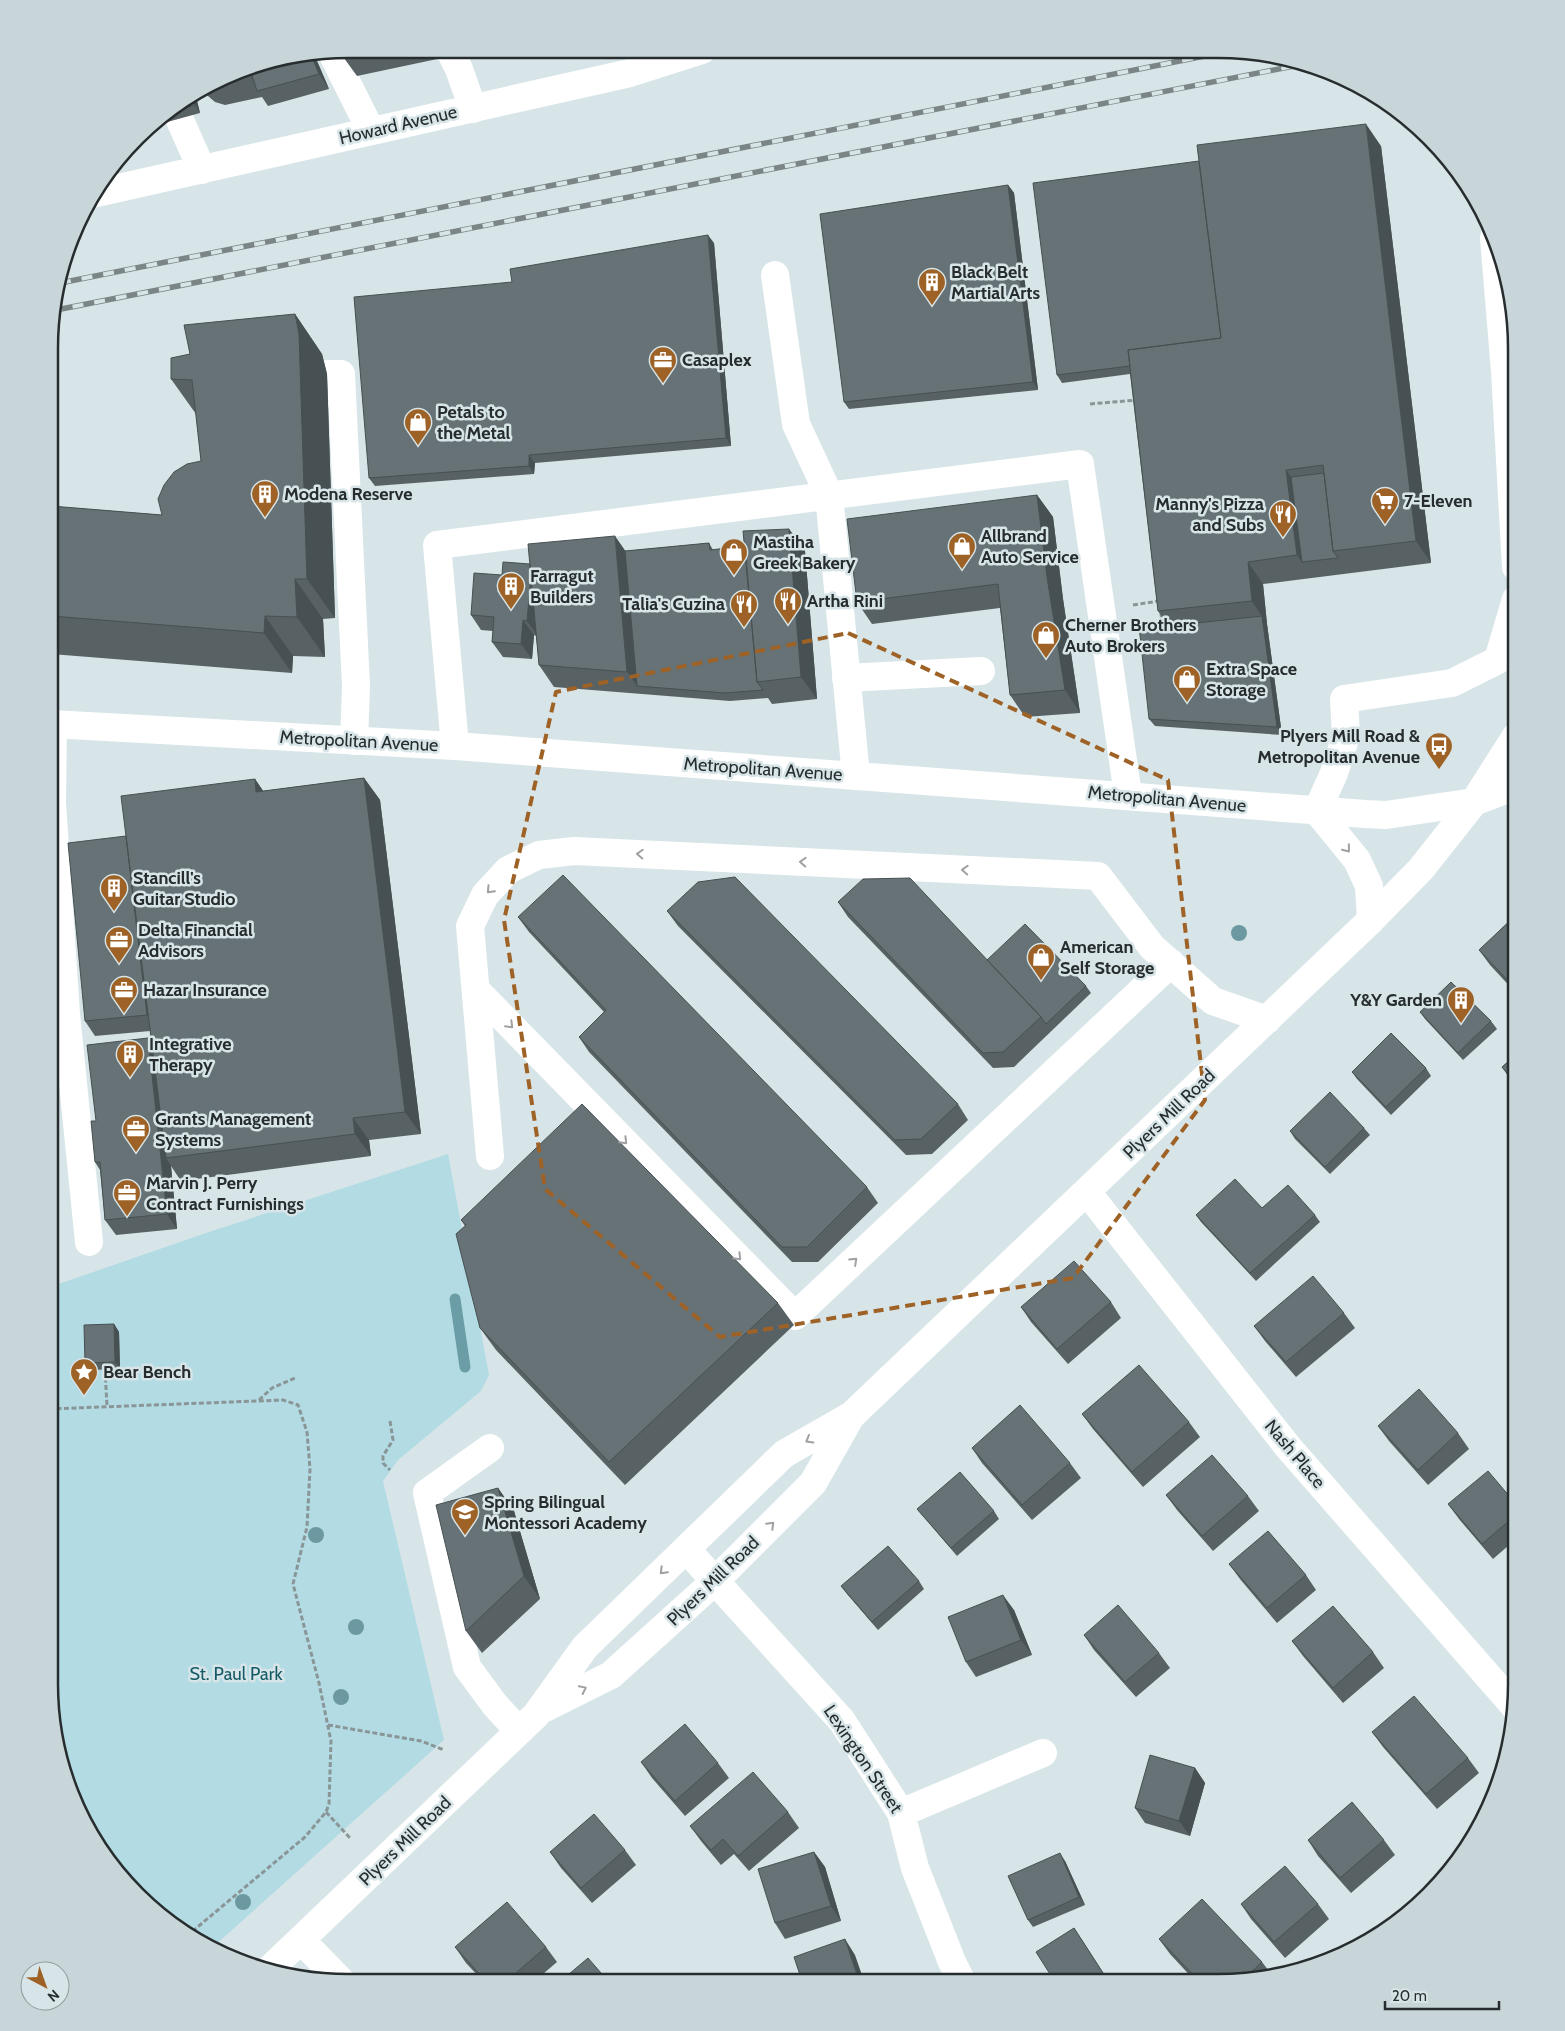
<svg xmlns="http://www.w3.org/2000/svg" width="1565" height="2031" font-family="Cabin,sans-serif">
	<rect width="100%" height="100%" fill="#d7e5e8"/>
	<path fill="#b2dbe4" d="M448 1154 489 1375 481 1391 398 1460 383 1481 444 1740 212 1948 181 1932 123 1881 80 1816 59 1761 49 1684 50 1287 206 1233Z"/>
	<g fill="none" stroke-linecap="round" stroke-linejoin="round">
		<path stroke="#6b9da7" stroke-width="11" d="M455 1299 465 1367"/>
		<path stroke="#8a9597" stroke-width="3" stroke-dasharray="5 2.5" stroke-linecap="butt" d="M1090 404 1137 400
			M1133 605 1159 601
			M1161 613 1162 624
			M105 1370 107 1406
			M259 1400 272 1388 295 1378
			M49 1409 283 1400 298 1405 307 1432 310 1469 307 1527 293 1584 319 1683 331 1741 329 1804 326 1812 305 1837 188 1935
			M390 1421 393 1440 383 1456V1463L390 1470
			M328 1725 421 1741 444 1750
			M326 1812 350 1838"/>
		<path stroke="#fff" stroke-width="28" d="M449 49 459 69 473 109
			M331 51 371 131
			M179 118 202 170
			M92 194 630 73 702 50
			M1494 238 1505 371 1516 567
			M775 275 796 424 829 495 856 776
			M327 374H341L356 686 354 741
			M846 678 981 671
			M53 724 52 803 66 1014 89 1242
			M455 746 437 545 1080 464 1128 795
			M1317 811 1334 773 1346 736 1344 699 1452 683 1498 660 1516 599
			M476 990 795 1316 1171 963
			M490 1156 470 926 485 895 508 870 539 855 574 851 1098 876 1152 947 1213 1001 1267 1020
			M1087 1192 1288 1447 1515 1707
			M490 1448 427 1493 467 1667 495 1705 519 1731
			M686 1549 842 1721 901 1813 915 1868 952 1962 962 1982
			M543 1709 611 1675 715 1581 813 1483 851 1416
			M901 1813 1043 1753
			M301 1940 340 1980
			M270 1969 536 1715 585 1647 784 1454 852 1415 1371 920 1421 869 1474 802"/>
		<path stroke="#fff" stroke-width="28" d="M51 724 455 746 1365 814 1386 815 1474 802 1516 786
			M1474 802 1516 736
			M1317 811 1357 860 1369 886 1371 920"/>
		<g stroke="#7b8586" stroke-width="5.5">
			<path id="rail" d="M60 283 1230 51
				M51 311 1304 64"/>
		</g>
		<use href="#rail" stroke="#d7e5e8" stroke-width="4" stroke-dasharray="11" stroke-linecap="butt"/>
	</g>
	<g fill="#6c99a1">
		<circle cx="1239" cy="933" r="8"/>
		<circle cx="316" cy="1535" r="8"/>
		<circle cx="356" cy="1627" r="8"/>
		<circle cx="341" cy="1697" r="8"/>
		<circle cx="243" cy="1902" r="8"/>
	</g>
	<path fill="#586265" d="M348 49H438L442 58 357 76 341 54Z
		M455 49H486L459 55Z
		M314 54 329 89 268 106 262 97 225 105 215 102 208 96 205 92 251 65Z
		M196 97 200 113 149 127 148 125 151 123Z
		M1381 146 1431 563 1263 584 1267 624 1282 735 1155 726 1149 719 1168 626 1158 611 1130 374 1062 383 1057 375Z
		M1008 185 1014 193 1038 390 849 409 844 402Z
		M714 243 731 446 535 463 534 474 375 486 369 478 512 282Z
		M295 314 322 354 327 374 335 618 323 619 325 657 293 656 292 673 51 654V506L162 515 201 461 196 414 171 379 190 354Z
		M1037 495 1053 517 1063 599 1080 713 1025 717 1010 695 1000 608 872 624 857 602Z
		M789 529 805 551 817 699 772 704 768 698 730 701 554 687 539 665 536 636 534 635 532 659 503 657 492 642 493 631 481 630 471 615 530 564 625 551 709 543 713 550 745 546Z
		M364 778 380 800 421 1134 369 1140 371 1156 181 1181 171 1166 177 1229 116 1235 105 1220 100 1170 95 1162 96 1121 151 1043 150 1031 95 1036 85 1021 126 836 255 779 263 791Z
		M838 902 987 960 1086 986 1091 993 1014 1067 993 1068 848 917Z
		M667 911 958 1104 968 1120 932 1154 906 1155 678 926Z
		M1516 915V993L1490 965 1479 950Z
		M518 917 867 1187 878 1203 818 1262H792L589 1052 579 1037 604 1012 529 932Z
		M1420 1012 1491 1021 1497 1029 1463 1060 1425 1019Z
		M1516 1055V1088L1502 1067Z
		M1426 1068 1431 1076 1391 1115 1357 1079 1352 1072Z
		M1364 1128 1370 1135 1330 1174 1295 1139 1290 1131Z
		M1262 1208 1315 1215 1320 1222 1256 1281 1201 1222 1196 1215Z
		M461 1220 778 1303 794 1325 625 1485 496 1350 480 1328 465 1226Z
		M1111 1302 1121 1318 1068 1364 1031 1322 1021 1307Z
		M1344 1313 1355 1328 1296 1377 1265 1341 1254 1326Z
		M114 1324 119 1332 120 1369 90 1370 85 1363Z
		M1082 1414 1189 1422 1200 1437 1143 1487 1093 1429Z
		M1378 1426 1458 1433 1469 1449 1428 1485 1389 1441Z
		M972 1448 1070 1463 1081 1478 1032 1520 982 1463Z
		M498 1488 514 1511 540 1599 482 1653 466 1631Z
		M1166 1495 1248 1496 1259 1511 1213 1551 1177 1510Z
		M1448 1504H1516V1539L1493 1559 1459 1519Z
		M917 1509 994 1511 999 1519 957 1556 923 1516Z
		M1229 1564 1306 1575 1316 1590 1277 1623 1240 1579Z
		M919 1581 924 1589 878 1630 847 1594 841 1586Z
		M1014 1610 1032 1655 976 1677 966 1662Z
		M1084 1635 1159 1653 1170 1668 1136 1697 1094 1650Z
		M1292 1641 1373 1652 1384 1668 1343 1703 1303 1656Z
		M1372 1732 1468 1758 1479 1773 1437 1809 1383 1747Z
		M641 1762 718 1763 729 1778 685 1816 652 1778Z
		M1195 1768 1205 1783 1190 1836 1145 1823 1135 1808Z
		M788 1812 799 1828 749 1871 734 1854 721 1865 701 1841 690 1826Z
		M1308 1840H1384L1395 1855 1351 1893 1318 1856Z
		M625 1850 636 1865 592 1903 561 1868 550 1852Z
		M814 1852 825 1867 841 1921 785 1939 775 1923Z
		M1065 1861 1085 1905 1033 1927 1028 1920Z
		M1241 1904H1318L1329 1919 1285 1958 1251 1919Z
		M1074 1928 1084 1943 1109 1982H1055Z
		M1159 1939 1262 1962 1272 1975 1218 1982H1196L1170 1954Z
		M455 1947H546L557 1962 536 1980H482L466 1963Z"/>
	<path fill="#475052" d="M314 54 329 89 319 74 311 55Z
		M251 65 260 90 249 74 247 67Z
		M196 97 200 113 195 105 193 98Z
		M1366 124 1381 146 1431 563 1416 541Z
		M1008 185 1014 193 1038 390 1033 382Z
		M708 235 714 243 731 446 726 438Z
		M295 314 322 354 327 374 335 618 307 579Z
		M529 455 535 463 534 474 529 466Z
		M1286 470 1302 492V562L1297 555Z
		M1037 495 1053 517 1063 599 1080 713 1065 690 1047 577Z
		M789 529 805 551 817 699 801 677Z
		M615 536 631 559 637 686 627 672Z
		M1248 562 1263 584 1267 624 1252 601Z
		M532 564 538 636 527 621Z
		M295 579 323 619 325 657 297 617Z
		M265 616 293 656 292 673 264 633Z
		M1262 616 1267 624 1282 735 1277 727Z
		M523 620 534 635 532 659 521 644Z
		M364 778 380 800 421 1134 405 1112Z
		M255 779 270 801 256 792Z
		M127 835 157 1030 147 1015Z
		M148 1038 158 1053 166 1158 171 1166 177 1229 167 1214Z
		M353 1118 369 1140 371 1156 355 1134Z
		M114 1324 119 1332 120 1369 115 1362Z
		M498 1488 514 1511 540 1599 524 1576Z
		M1003 1595 1014 1610 1032 1655 1021 1640Z
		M1195 1768 1205 1783 1190 1836 1179 1821Z
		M814 1852 825 1867 841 1921 831 1906Z
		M1060 1853 1065 1861 1085 1905 1079 1897Z
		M845 1939 855 1955 864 1981H859Z"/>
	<path fill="#667275" stroke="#475052" d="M348 49H365L341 54 340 50Z
		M311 55 319 74 257 91 249 66 251 65Z
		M247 67 249 74 225 80Z
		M193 98 195 105 169 112Z
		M1366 124 1416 541 1333 551 1323 465 1286 470 1297 555 1248 562 1252 601 1158 611 1128 350 1221 338 1197 145Z
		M1199 161 1221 338 1128 350 1130 366 1057 375 1033 183Z
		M1008 185 1033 382 844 402 820 214Z
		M708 235 726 438 529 455V466L369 478 354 297 512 282 510 269Z
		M295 314 299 334 307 579H295L297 617 265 616 264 633 51 616V506L162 515 158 499 164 485 174 472 187 464 201 461 192 380 171 379V358L190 354 184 325Z
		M1324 473 1333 551 1338 558 1302 562 1291 477Z
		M1037 495 1047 577 1065 690 1010 695 998 584 857 602 847 519Z
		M789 529 801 677 757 682 743 531Z
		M615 536 627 672 539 665 528 544Z
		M709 543 710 550 745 546 757 682 763 690 725 693 637 686 625 551Z
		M503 562 530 564 531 576 527 621 523 620 521 644 492 642 494 617 471 615 474 573 502 575Z
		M1262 616 1277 727 1149 719 1139 626H1168Z
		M364 778 405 1112 353 1118 355 1134 166 1158 121 796 255 779 256 792Z
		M126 836 137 931 147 1015 85 1021 68 843Z
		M563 875 867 1187 807 1247H782L579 1037 606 1010 518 917Z
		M735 877 958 1104 921 1139 895 1140 667 911 698 882Z
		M910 878 1041 1017 1003 1052 983 1053 838 902 863 879Z
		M1516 915V985L1514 987 1479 950Z
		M1025 924 1086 986 1046 1024 1041 1017 987 960Z
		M1451 982 1491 1021 1458 1053 1420 1012Z
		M1516 1002V1014L1510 1007Z
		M1391 1033 1426 1068 1386 1107 1352 1072Z
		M148 1038 167 1214 105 1220 100 1162H95L91 1121H96L87 1045Z
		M1516 1055V1084L1502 1067Z
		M1330 1092 1364 1128 1325 1167 1290 1131Z
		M582 1104 778 1303 609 1462 480 1328 456 1234 466 1225 461 1220Z
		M1235 1179 1262 1208 1288 1185 1315 1215 1250 1273 1196 1215Z
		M1074 1261 1111 1302 1057 1349 1021 1307Z
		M1313 1276 1344 1313 1286 1362 1254 1326Z
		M114 1324 115 1362 85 1363 84 1325Z
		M1139 1365 1189 1422 1132 1472 1082 1414Z
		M1419 1389 1458 1433 1418 1470 1378 1426Z
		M1020 1405 1070 1463 1022 1505 972 1448Z
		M1212 1455 1248 1496 1202 1536 1166 1495Z
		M1488 1471 1516 1504V1515L1482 1544 1448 1504Z
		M960 1472 994 1511 951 1548 917 1509Z
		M498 1488 524 1576 466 1631 436 1505Z
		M1268 1531 1306 1575 1267 1608 1229 1564Z
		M888 1546 919 1581 872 1622 841 1586Z
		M1003 1595 1021 1640 966 1662 948 1617Z
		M1118 1605 1159 1653 1125 1682 1084 1635Z
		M1333 1606 1373 1652 1333 1688 1292 1641Z
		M1414 1696 1468 1758 1426 1794 1372 1732Z
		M685 1724 718 1763 675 1801 641 1762Z
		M1150 1755 1195 1768 1179 1821 1135 1808Z
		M753 1772 788 1812 738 1856 723 1839 711 1850 690 1826Z
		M1352 1802 1384 1840 1340 1878 1308 1840Z
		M594 1814 625 1850 581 1888 550 1852Z
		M814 1852 831 1906 775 1923 758 1869Z
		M1060 1853 1079 1897 1028 1920 1008 1876Z
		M1285 1866 1318 1904 1274 1942 1241 1904Z
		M1202 1899 1262 1962 1244 1979 1218 1982H1200L1159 1939Z
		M507 1902 546 1947 508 1980H485L455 1947Z
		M1074 1928 1105 1976 1096 1982H1055L1036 1952Z
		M845 1939 859 1981H802L794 1957Z
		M588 1958 608 1981 562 1980Z"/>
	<defs><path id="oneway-chevron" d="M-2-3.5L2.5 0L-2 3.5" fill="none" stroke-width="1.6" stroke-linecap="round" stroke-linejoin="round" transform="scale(1.25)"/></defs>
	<g stroke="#9ea0a1">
		<use href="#oneway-chevron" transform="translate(1347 849) rotate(51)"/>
		<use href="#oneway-chevron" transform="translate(640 854) rotate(-177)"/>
		<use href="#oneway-chevron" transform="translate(803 862) rotate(-177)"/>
		<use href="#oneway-chevron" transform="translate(965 870) rotate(-177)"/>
		<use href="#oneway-chevron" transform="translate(490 890) rotate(133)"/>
		<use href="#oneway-chevron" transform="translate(510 1025) rotate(45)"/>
		<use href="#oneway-chevron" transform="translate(624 1141) rotate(46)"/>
		<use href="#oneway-chevron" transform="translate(738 1257) rotate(46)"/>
		<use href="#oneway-chevron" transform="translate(854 1261) rotate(-43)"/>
		<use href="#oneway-chevron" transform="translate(809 1440) rotate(150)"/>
		<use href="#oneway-chevron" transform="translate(771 1525) rotate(-45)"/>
		<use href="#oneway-chevron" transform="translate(663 1571) rotate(135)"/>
		<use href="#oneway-chevron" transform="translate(583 1689) rotate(-26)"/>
	</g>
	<path fill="none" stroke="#9f6226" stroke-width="4" stroke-dasharray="10 6" stroke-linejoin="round" d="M848 633 1168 780 1205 1100 1073 1278 720 1337 545 1189 504 920 556 692Z"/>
	<defs>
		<g id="building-pin" transform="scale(1.4375)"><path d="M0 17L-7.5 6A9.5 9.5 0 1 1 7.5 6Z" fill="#9f6226" stroke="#d7e5e8"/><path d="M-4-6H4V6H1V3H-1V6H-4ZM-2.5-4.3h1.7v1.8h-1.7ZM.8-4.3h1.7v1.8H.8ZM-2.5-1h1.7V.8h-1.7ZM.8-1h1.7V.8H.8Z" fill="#fff"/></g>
		<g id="office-pin" transform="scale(1.4375)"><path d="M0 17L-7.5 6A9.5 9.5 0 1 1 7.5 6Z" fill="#9f6226" stroke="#d7e5e8"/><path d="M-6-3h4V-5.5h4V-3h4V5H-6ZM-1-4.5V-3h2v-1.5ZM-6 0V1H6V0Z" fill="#fff"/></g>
		<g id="shop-pin" transform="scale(1.4375)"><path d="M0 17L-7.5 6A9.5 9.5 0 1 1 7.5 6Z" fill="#9f6226" stroke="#d7e5e8"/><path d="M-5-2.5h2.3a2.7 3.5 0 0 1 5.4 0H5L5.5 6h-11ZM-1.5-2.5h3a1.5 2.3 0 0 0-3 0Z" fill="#fff"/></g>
		<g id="supermarket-pin" transform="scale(1.4375)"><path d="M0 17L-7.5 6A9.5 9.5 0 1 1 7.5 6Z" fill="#9f6226" stroke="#d7e5e8"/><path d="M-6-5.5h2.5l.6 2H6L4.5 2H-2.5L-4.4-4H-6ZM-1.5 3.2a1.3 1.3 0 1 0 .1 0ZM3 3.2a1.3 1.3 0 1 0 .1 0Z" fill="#fff"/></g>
		<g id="restaurant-pin" transform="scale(1.4375)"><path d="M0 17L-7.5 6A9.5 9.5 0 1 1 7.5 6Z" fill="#9f6226" stroke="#d7e5e8"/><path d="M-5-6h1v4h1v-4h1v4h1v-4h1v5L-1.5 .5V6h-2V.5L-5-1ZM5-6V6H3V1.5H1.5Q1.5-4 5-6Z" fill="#fff"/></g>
		<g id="bus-pin" transform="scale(1.4375)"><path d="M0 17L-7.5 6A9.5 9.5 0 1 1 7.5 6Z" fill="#9f6226" stroke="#d7e5e8"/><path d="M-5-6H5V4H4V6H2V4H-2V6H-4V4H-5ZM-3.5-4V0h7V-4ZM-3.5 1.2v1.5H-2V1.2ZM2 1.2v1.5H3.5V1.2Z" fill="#fff"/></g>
		<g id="sight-pin" transform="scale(1.4375)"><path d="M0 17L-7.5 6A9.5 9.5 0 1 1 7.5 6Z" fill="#9f6226" stroke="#d7e5e8"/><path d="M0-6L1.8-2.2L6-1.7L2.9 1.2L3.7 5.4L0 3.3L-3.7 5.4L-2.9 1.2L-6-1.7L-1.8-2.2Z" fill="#fff"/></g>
		<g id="school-pin" transform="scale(1.4375)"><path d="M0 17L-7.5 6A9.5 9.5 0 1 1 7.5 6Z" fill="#9f6226" stroke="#d7e5e8"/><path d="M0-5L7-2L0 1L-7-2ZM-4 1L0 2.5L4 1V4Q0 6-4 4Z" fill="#fff"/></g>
	</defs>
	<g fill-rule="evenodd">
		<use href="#building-pin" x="932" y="282"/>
		<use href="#office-pin" x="663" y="360"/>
		<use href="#shop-pin" x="418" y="422"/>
		<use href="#building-pin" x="265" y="494"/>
		<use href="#supermarket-pin" x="1385" y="501"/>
		<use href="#restaurant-pin" x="1283" y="514"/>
		<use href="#shop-pin" x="962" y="546"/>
		<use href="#shop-pin" x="734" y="552"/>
		<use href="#building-pin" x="511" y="586"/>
		<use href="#restaurant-pin" x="788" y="601"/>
		<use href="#restaurant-pin" x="744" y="604"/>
		<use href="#shop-pin" x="1046" y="635"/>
		<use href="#shop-pin" x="1187" y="679"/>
		<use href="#bus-pin" x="1439" y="746"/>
		<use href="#building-pin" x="114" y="888"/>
		<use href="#office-pin" x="119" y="940"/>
		<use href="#shop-pin" x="1041" y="957"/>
		<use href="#office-pin" x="124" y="990"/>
		<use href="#building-pin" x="1461" y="1000"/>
		<use href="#building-pin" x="130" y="1054"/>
		<use href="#office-pin" x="136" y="1129"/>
		<use href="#office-pin" x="127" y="1193"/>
		<use href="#sight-pin" x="84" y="1372"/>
		<use href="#school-pin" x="465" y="1512"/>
	</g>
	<g text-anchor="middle" stroke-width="5" stroke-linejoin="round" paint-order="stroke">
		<g font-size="18" fill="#272d2e" stroke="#d7e5e8">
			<text transform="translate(398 125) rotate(-13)" y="6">Howard Avenue</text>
			<text transform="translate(359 741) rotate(3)" y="6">Metropolitan Avenue</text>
			<text transform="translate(763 769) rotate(4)" y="6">Metropolitan Avenue</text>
			<text transform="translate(1167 799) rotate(5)" y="6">Metropolitan Avenue</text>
			<text transform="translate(1169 1114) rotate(-44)" y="6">Plyers Mill Road</text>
			<text transform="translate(1295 1454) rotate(50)" y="6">Nash Place</text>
			<text transform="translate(713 1581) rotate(-44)" y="6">Plyers Mill Road</text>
			<text transform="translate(863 1759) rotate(56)" y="6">Lexington Street</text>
			<text transform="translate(405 1841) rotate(-44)" y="6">Plyers Mill Road</text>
		</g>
		<g font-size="18" font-weight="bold" fill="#272d2e" stroke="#d7e5e8" text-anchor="start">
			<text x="951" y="278">Black Belt<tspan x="951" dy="21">Martial Arts</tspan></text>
			<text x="682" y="366">Casaplex</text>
			<text x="437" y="418">Petals to<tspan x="437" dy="21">the Metal</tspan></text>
			<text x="284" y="500">Modena Reserve</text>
			<text x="1404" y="507">7-Eleven</text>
			<text x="1264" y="510" text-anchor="end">Manny's Pizza<tspan x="1264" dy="21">and Subs</tspan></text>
			<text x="981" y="542">Allbrand<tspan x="981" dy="21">Auto Service</tspan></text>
			<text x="753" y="548">Mastiha<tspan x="753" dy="21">Greek Bakery</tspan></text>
			<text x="530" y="582">Farragut<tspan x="530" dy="21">Builders</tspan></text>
			<text x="807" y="607">Artha Rini</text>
			<text x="725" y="610" text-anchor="end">Talia's Cuzina</text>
			<text x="1065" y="631">Cherner Brothers<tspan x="1065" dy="21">Auto Brokers</tspan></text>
			<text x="1206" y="675">Extra Space<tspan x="1206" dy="21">Storage</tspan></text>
			<text x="1420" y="742" text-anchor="end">Plyers Mill Road &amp;<tspan x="1420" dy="21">Metropolitan Avenue</tspan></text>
			<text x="133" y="884">Stancill's<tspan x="133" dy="21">Guitar Studio</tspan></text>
			<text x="138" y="936">Delta Financial<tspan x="138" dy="21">Advisors</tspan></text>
			<text x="1060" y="953">American<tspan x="1060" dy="21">Self Storage</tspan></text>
			<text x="143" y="996">Hazar Insurance</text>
			<text x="1442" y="1006" text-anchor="end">Y&amp;Y Garden</text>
			<text x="149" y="1050">Integrative<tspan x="149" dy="21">Therapy</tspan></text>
			<text x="155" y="1125">Grants Management<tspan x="155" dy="21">Systems</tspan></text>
			<text x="146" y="1189">Marvin J. Perry<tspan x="146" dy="21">Contract Furnishings</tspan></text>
			<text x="103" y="1378">Bear Bench</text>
			<text x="484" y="1508">Spring Bilingual<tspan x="484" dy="21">Montessori Academy</tspan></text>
		</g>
		<g font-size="18" fill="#155b67" stroke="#d7e5e8">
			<text x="236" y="1680">St. Paul Park</text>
		</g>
	</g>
	<path d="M0 0H1565V2031H0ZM348 58H1218A290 290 0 0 1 1508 348V1684A290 290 0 0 1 1218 1974H348A290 290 0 0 1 58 1684V348A290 290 0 0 1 348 58Z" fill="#c9d6d9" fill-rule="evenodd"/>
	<path fill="none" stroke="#272d2e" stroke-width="2.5" d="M348 58H1218A290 290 0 0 1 1508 348V1684A290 290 0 0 1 1218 1974H348A290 290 0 0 1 58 1684V348A290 290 0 0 1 348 58Z"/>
	<g transform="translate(45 1986) rotate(139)"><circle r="24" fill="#d7e5e8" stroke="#919b9e"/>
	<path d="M0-4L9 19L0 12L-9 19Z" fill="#9f6226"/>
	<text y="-8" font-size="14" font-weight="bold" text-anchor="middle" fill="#272d2e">N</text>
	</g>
	<path d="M1385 2001v8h114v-8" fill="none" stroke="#272d2e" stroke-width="2.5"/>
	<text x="1392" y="2001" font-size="15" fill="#272d2e" stroke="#d7e5e8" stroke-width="4" paint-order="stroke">20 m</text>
</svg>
